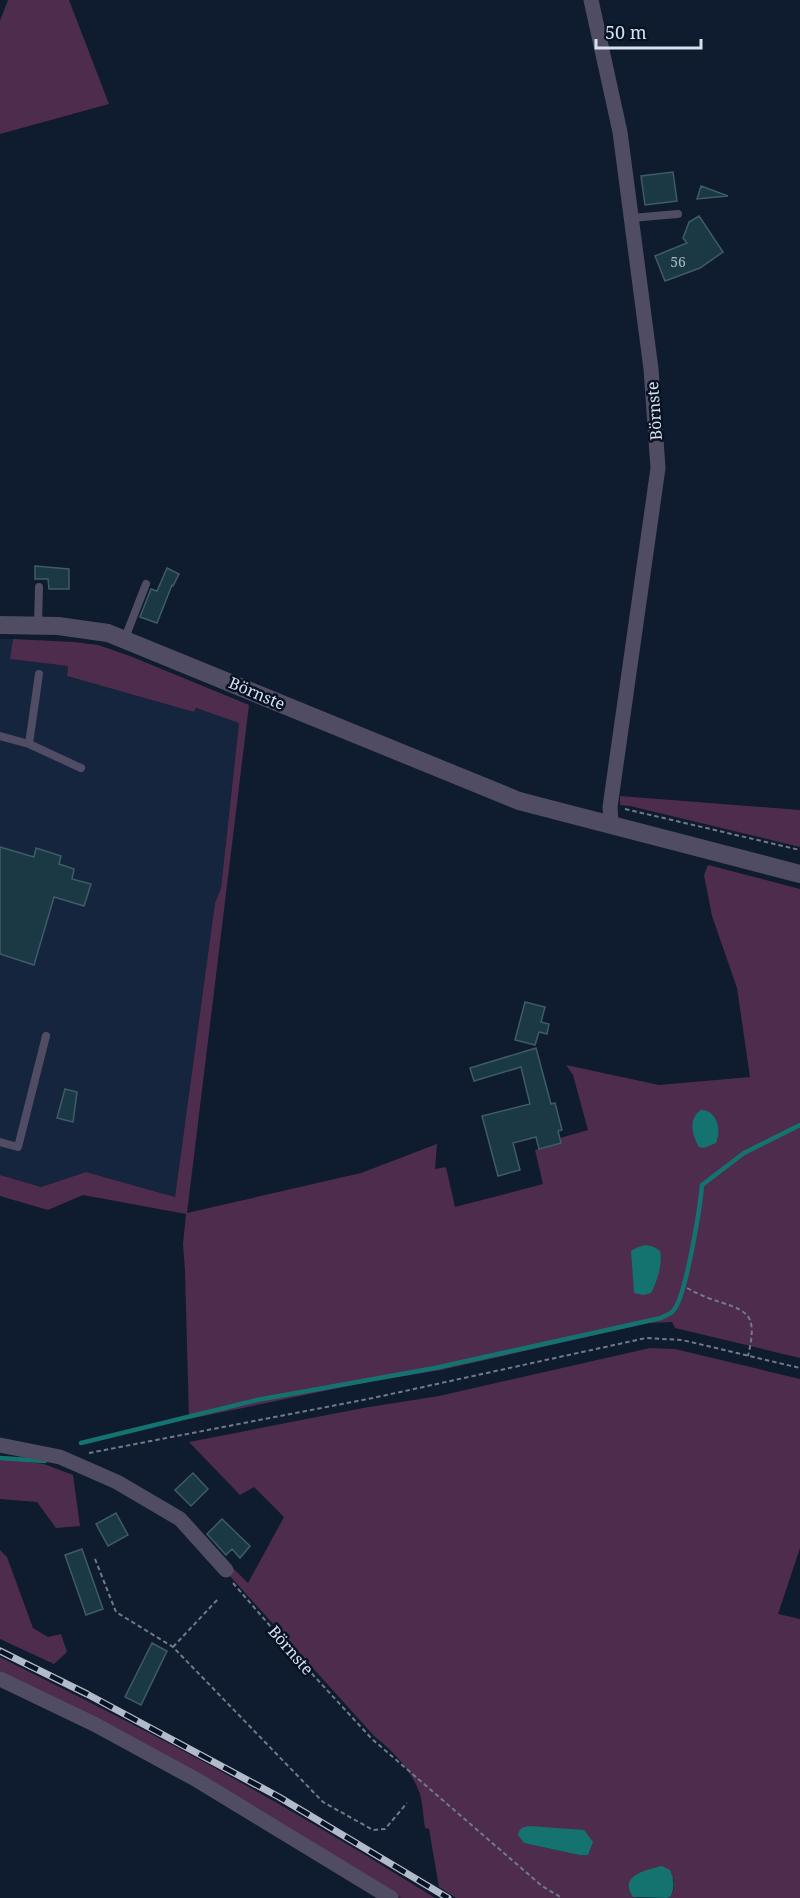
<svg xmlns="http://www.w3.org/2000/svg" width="800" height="1898" font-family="'Noto Serif',serif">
	<rect width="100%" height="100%" fill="#0f1b2e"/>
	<path fill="#15253d" d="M0 639H13L11 659 68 666 67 676 194 712 195 708 239 723 221 888 215 903 175 1197 86 1172 41 1187 0 1175Z"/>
	<path fill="#4e2c4e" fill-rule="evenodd" d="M8 0H69L109 104 0 134V21Z
		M13 639 74 642 98 645 130 656 249 705 187 1213 361 1173 437 1144 435 1169 446 1167 455 1207 543 1184 535 1150 561 1143 560 1138 588 1130 573 1075 566 1065 659 1085 750 1077 737 988 712 916 704 875 708 865 800 889V1358L675 1328 672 1322 649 1323 441 1370 368 1382 189 1419 185 1271 183 1244 186 1214 83 1195 48 1210 0 1196V1175L41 1187 86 1172 175 1197 215 903 221 888 239 723 196 708 194 712 67 676 68 666 10 659Z
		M620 796 800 810V847L630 806 620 805Z
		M650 1348 675 1349 800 1379V1548L778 1614 800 1619V1898H667L671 1896 674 1888V1879L633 1897 640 1898H456L439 1887 429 1829 425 1828C423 1816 423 1800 418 1789 410 1769 392 1750 375 1737L229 1575 231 1566 248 1583 284 1517 254 1487 240 1495 189 1442 363 1408 439 1396ZM592 1842 588 1855H579L525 1843Z
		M0 1458 44 1464 73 1475 80 1526 56 1528 37 1502 0 1499Z
		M0 1550 7 1557 33 1628 48 1637 61 1634 67 1652 54 1664 0 1639Z
		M0 1657C83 1699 166 1740 247 1786 310 1821 373 1859 435 1898H401L303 1838 0 1673Z"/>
	<path fill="#14736f" d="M701 1110C717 1110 722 1130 716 1143L704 1148 699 1147C692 1136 688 1118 701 1110Z
		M646 1245 654 1247 660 1251C663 1263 657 1282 651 1293L644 1295 634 1293 631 1251 638 1247Z
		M530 1826 584 1830 593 1842 588 1855H579L524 1843 518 1835C520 1827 523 1827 530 1826Z
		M662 1866 670 1870C674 1880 675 1886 671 1896L667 1898 633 1897C618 1875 647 1870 662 1866Z"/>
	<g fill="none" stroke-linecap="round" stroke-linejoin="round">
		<path stroke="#14736f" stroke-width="4.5" d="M81 1443 257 1400 435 1368 661 1318C664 1316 671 1314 673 1311 686 1298 700 1207 702 1185L744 1153 800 1125
			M0 1458 45 1461"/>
	</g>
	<path fill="#1b3944" stroke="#3e5c67" stroke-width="1.5" d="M673 172 677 201 645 205 641 176Z
		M701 186 728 196 697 199Z
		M699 216 723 252 700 268 665 281 655 256 687 243 683 238 689 222Z
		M35 566 69 569V589H49L48 579H35Z
		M167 568 179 574 173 586 172 585 157 623 140 617 151 589 157 591Z
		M0 847 34 857 36 848 61 856 59 864 74 869 72 879 91 884 84 906 54 897 34 965 0 954Z
		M525 1002 545 1007 541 1022 549 1024 547 1034 539 1032 535 1045 515 1040Z
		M536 1048 551 1104 555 1103 562 1130 558 1131 561 1143 539 1149 536 1137 513 1143 520 1170 498 1176 482 1116 530 1104 521 1067 474 1081 470 1068Z
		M65 1089 77 1092 73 1122 57 1118Z
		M193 1473 208 1489 191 1506 175 1490Z
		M116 1513 128 1535 108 1546 96 1524Z
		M222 1519 250 1546 240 1558 232 1549 226 1555 207 1534Z
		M82 1549 103 1609 86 1615 65 1555Z
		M152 1643 167 1651 141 1705 125 1697Z"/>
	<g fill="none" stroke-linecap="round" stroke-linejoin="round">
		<path stroke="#6f7a8a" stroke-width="2" stroke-dasharray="4.5 3" stroke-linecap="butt" d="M625 809 800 850
			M687 1288C694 1292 701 1295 708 1298 746 1311 759 1310 748 1356
			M89 1453 373 1398 646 1338 682 1340 800 1368
			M95 1559 116 1612 173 1647 323 1802 373 1830 385 1829 407 1803
			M233 1583 303 1664 372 1739 542 1886 562 1898
			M173 1647 218 1599"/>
		<path stroke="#504c63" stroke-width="8" d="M631 218 678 214
			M38 624 39 587
			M125 638 146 584
			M0 736 29 744 81 768
			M29 744 39 674
			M0 1142 18 1147 46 1036"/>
		<path stroke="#504c63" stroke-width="15" d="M591 0 620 132 651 369 658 468 610 807 611 824
			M0 1445 60 1457 117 1482 180 1519 226 1570
			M0 1679 94 1724 197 1780 391 1898"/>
		<path stroke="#504c63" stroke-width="18" d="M0 625 58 626 108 633 519 801 800 874"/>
		<g stroke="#b1bbc9" stroke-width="7">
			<path id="rail" d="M0 1651 87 1694 279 1797 448 1898"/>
		</g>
		<use href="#rail" stroke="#071224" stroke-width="4.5" stroke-dasharray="14" stroke-linecap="butt"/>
	</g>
	<g text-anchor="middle" stroke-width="5" stroke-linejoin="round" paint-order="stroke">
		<g font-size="14" fill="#a9b7c4">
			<text x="678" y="267">56</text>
		</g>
		<g font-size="16" fill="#d8e1ee" stroke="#071224">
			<text transform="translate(654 411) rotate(-94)" y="6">Börnste</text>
			<text transform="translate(257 693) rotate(23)" y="6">Börnste</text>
			<text transform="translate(291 1650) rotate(49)" y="6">Börnste</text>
		</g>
	</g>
	<path d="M596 39v9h105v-9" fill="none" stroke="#d8e1ee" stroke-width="3"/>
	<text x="605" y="39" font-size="18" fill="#d8e1ee" stroke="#071224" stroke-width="4.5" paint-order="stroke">50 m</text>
</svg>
